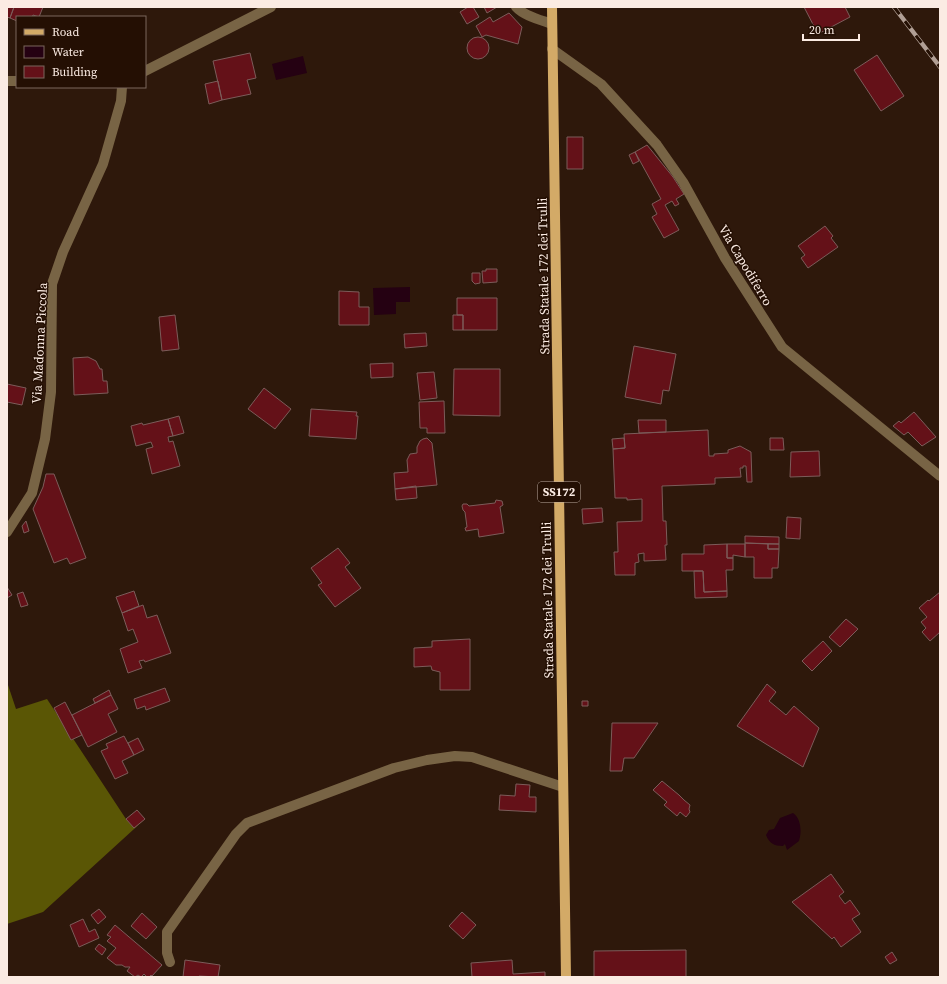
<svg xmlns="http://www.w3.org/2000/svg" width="947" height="984" font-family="'Source Serif 4',serif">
	<rect width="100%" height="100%" fill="#2e180b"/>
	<path fill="#5a5605" d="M7 682 16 709 47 699 126 819 134 828 145 819 43 912 7 924Z"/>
	<path fill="#250112" d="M303 56 307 73 276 80 272 64Z
		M410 287V302H396V314L374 315 373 288Z
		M793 813C801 818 802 832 799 841L787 850 785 844 783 846C774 846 769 843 766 835L769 830 774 829 780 818Z"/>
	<path fill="#641118" stroke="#7c5c5a" d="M7 7H14L10 18 7 17Z
		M14 7H43L39 17 33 15 32 17H17V21L10 18Z
		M468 7H473L479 17 467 24 460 12Z
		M484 7H497L487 13Z
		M804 7H845L850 17 818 34Z
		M509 13 522 27 518 44 486 35 482 37 476 26 490 17 493 22Z
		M467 48a11 11 0 1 1 22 0a11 11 0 1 1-22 0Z
		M250 53 256 78 247 80 251 94 222 100 213 61Z
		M877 55 904 96 881 111 854 70Z
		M218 81 222 100 209 104 205 84Z
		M567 137H583V169H567Z
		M647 145 673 177 684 194 676 199 679 204 675 206 672 201 665 205 679 230 664 238 652 217 657 214 652 204 661 199 635 152Z
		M635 152 639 161 633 164 629 155Z
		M825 226 833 236 831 238 838 247 808 268 801 258 805 255 798 246Z
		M486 269H497V282L483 283 482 271H486Z
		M472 273H480V283L475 284 472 281Z
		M339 291 359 292V307H369V325H339Z
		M457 298H497V330H463V315H457Z
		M175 315 179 349 162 351 159 317Z
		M453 315H463V330H453Z
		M426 333 427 346 405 348 404 334Z
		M634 346 676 354 669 391 663 390 661 404 625 397Z
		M88 357 96 361 100 369H102L103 381H107L108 393 74 395 73 358Z
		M393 363V377L371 378 370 364Z
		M454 369H500V416L453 415Z
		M434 372 437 398 420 400 417 373Z
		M7 384 26 388 22 405 7 402Z
		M264 388 291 409 275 429 248 409Z
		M444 401 445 433H427V428H420L419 402Z
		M311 409 357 412 356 416H358L356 439 309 436Z
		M914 412 936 437 922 446 908 432 904 435 893 426 899 421 901 423Z
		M179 416 184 433 173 436 168 419Z
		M168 419 173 436 168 437 169 442 173 441 180 466 152 474 146 449 153 447 151 442 136 446 131 426 142 423 143 425Z
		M638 420H666V432L639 433Z
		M708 430 709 456H714V454L728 453V450L740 446 751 452 752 482H747L746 466H743V468H740L741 477 715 478V484L662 486 663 521H666L667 545H665L666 560 644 561V553L638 554 639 562 635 563V575H615L614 552H618L617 522 642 521V499L627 500V498H615L613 449 625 448 624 434Z
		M427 438 432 443 437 485 395 489 394 473 408 472 407 460 410 454 417 453V447L420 441 423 439Z
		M624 438 625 448 613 449 612 439Z
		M770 438H783L784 450H770Z
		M819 451 820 476 790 477 791 452Z
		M46 474H54L86 558 70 564 67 558 54 563 33 509 43 487Z
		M416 486 417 498 396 500 395 489Z
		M496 500 502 501 503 505 500 507 504 533 479 537 478 529 466 531 465 528 467 527 465 512 463 510 462 506 463 504H467L469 506 495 503Z
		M602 508 603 522 583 524 582 509Z
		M787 517 801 518 800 539 786 538Z
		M26 521 29 531 24 533 22 526Z
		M745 536 779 537V544L745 543Z
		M745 543 768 544V549H779L778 568H772V578H754V557H745Z
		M727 544V558H733V570H726L727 591 704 592 703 571H682V554H704V545Z
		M727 544H745V557L733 555V558H727Z
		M768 544H779V549H768Z
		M338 548 350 563 345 567 361 588 335 607 318 585 322 583 311 568Z
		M694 571H703L704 592 727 591V597L695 598Z
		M7 587 12 595 7 598Z
		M134 591 139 606 122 613 116 597Z
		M23 592 28 605 21 607 17 594Z
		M940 592V632L930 641 922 632 926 628 921 622 927 617 919 608 928 600 929 601Z
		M143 605 147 618 157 615 171 653 145 662 144 660 139 661 142 668 128 673 120 649 138 642 133 629 128 631 122 613Z
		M846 619 858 629 840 647 829 637Z
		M470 639V690H440V672L432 670 431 666 414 667V648L432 647V641Z
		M823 641 832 651 812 671 802 661Z
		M767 684 776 692 769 701 786 715 794 706 819 728 803 767 737 726Z
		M165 688 170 701 146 710 145 706 137 709 134 699Z
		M109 690 111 695 95 703 93 699Z
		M111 695 118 709 108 714 117 732 88 747 72 715Z
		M582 701H588V706H582Z
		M65 702 82 735 71 740 54 708Z
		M612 723H658L634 758H624L622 771H610Z
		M124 736 134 755 122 761 128 773 115 779 101 751 108 748 106 744Z
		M138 738 144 750 134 755 128 743Z
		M662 781 679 795 684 800 690 805 689 809 690 812 686 817 680 812 677 816 664 805 667 802 653 790Z
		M516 784 530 785 529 797H536V812L499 810 500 795 515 796Z
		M137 810 145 819 134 828 126 819Z
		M831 874 844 892 839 896 845 904 850 900 860 914 852 919 861 932 841 947 834 937 832 939 792 902Z
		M99 909 106 917 98 924 91 915Z
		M462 912 476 925 463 939 449 926Z
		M142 913 157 927 146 939 131 926Z
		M83 919 89 932 95 929 99 938 79 947 70 925Z
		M115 925 162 965 152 976 151 975 149 977H147L144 974 141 977 138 975 135 977 127 971 130 967H125L122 965H116L107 958 116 948 107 941 111 937 107 935Z
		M99 944 106 949 102 955 95 949Z
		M686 950V977H594V951Z
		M892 952 897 960 890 964 885 957Z
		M185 960 220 965 218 977 199 976V977H183Z
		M512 960 513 974 545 972V977H472L471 963Z"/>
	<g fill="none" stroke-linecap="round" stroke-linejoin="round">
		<path stroke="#786445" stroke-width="10" d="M516 7C524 16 541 20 552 24
			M552 49 601 84 657 145 683 182 725 258 782 347 940 476
			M145 71 271 7
			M7 81H17
			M7 532 32 493 45 439 51 392 52 284 63 252 103 164 121 101 122 87
			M170 962 167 953V932L236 834 247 823 394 768 427 760 455 756 472 757 563 787"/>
		<path stroke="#d3aa67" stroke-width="10" d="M552 7 566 977"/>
		<g stroke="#b19f95" stroke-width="4.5">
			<path id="rail" d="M894 7 940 67"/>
		</g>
		<use href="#rail" stroke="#240f03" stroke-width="3" stroke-dasharray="9" stroke-linecap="butt"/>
	</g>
	<g text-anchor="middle" stroke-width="3" stroke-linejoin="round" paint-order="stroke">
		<rect fill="#240f03" stroke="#baa9a0" stroke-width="1" x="538" y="482" width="42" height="20" rx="3"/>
		<g font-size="12" font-weight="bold" fill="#fbebe3">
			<text x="559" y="496">SS172</text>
		</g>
		<g font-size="13" fill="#fbebe3" stroke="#240f03">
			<text transform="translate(746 265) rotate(59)" y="5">Via Capodiferro</text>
			<text transform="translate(543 276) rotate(-91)" y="5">Strada Statale 172 dei Trulli</text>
			<text transform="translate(39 343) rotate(-87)" y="5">Via Madonna Piccola</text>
			<text transform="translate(547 600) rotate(-91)" y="5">Strada Statale 172 dei Trulli</text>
		</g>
	</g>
	<rect width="947" height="984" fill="none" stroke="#fbebe3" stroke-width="16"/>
	<rect x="16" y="16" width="130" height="72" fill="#240f03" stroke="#7a675d"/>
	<rect x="24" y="29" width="20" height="6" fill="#d3aa67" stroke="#7a675d"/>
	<text x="52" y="36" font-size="12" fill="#fbebe3">Road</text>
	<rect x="24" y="46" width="20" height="12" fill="#250112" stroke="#7a675d"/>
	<text x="52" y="56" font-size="12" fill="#fbebe3">Water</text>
	<rect x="24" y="66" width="20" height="12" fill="#641118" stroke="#7a675d"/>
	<text x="52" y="76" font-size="12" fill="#fbebe3">Building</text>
	<path d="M803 34v6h56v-6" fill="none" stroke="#fbebe3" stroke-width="2"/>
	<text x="809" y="34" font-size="12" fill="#fbebe3" stroke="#240f03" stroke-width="3" paint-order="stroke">20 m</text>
</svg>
